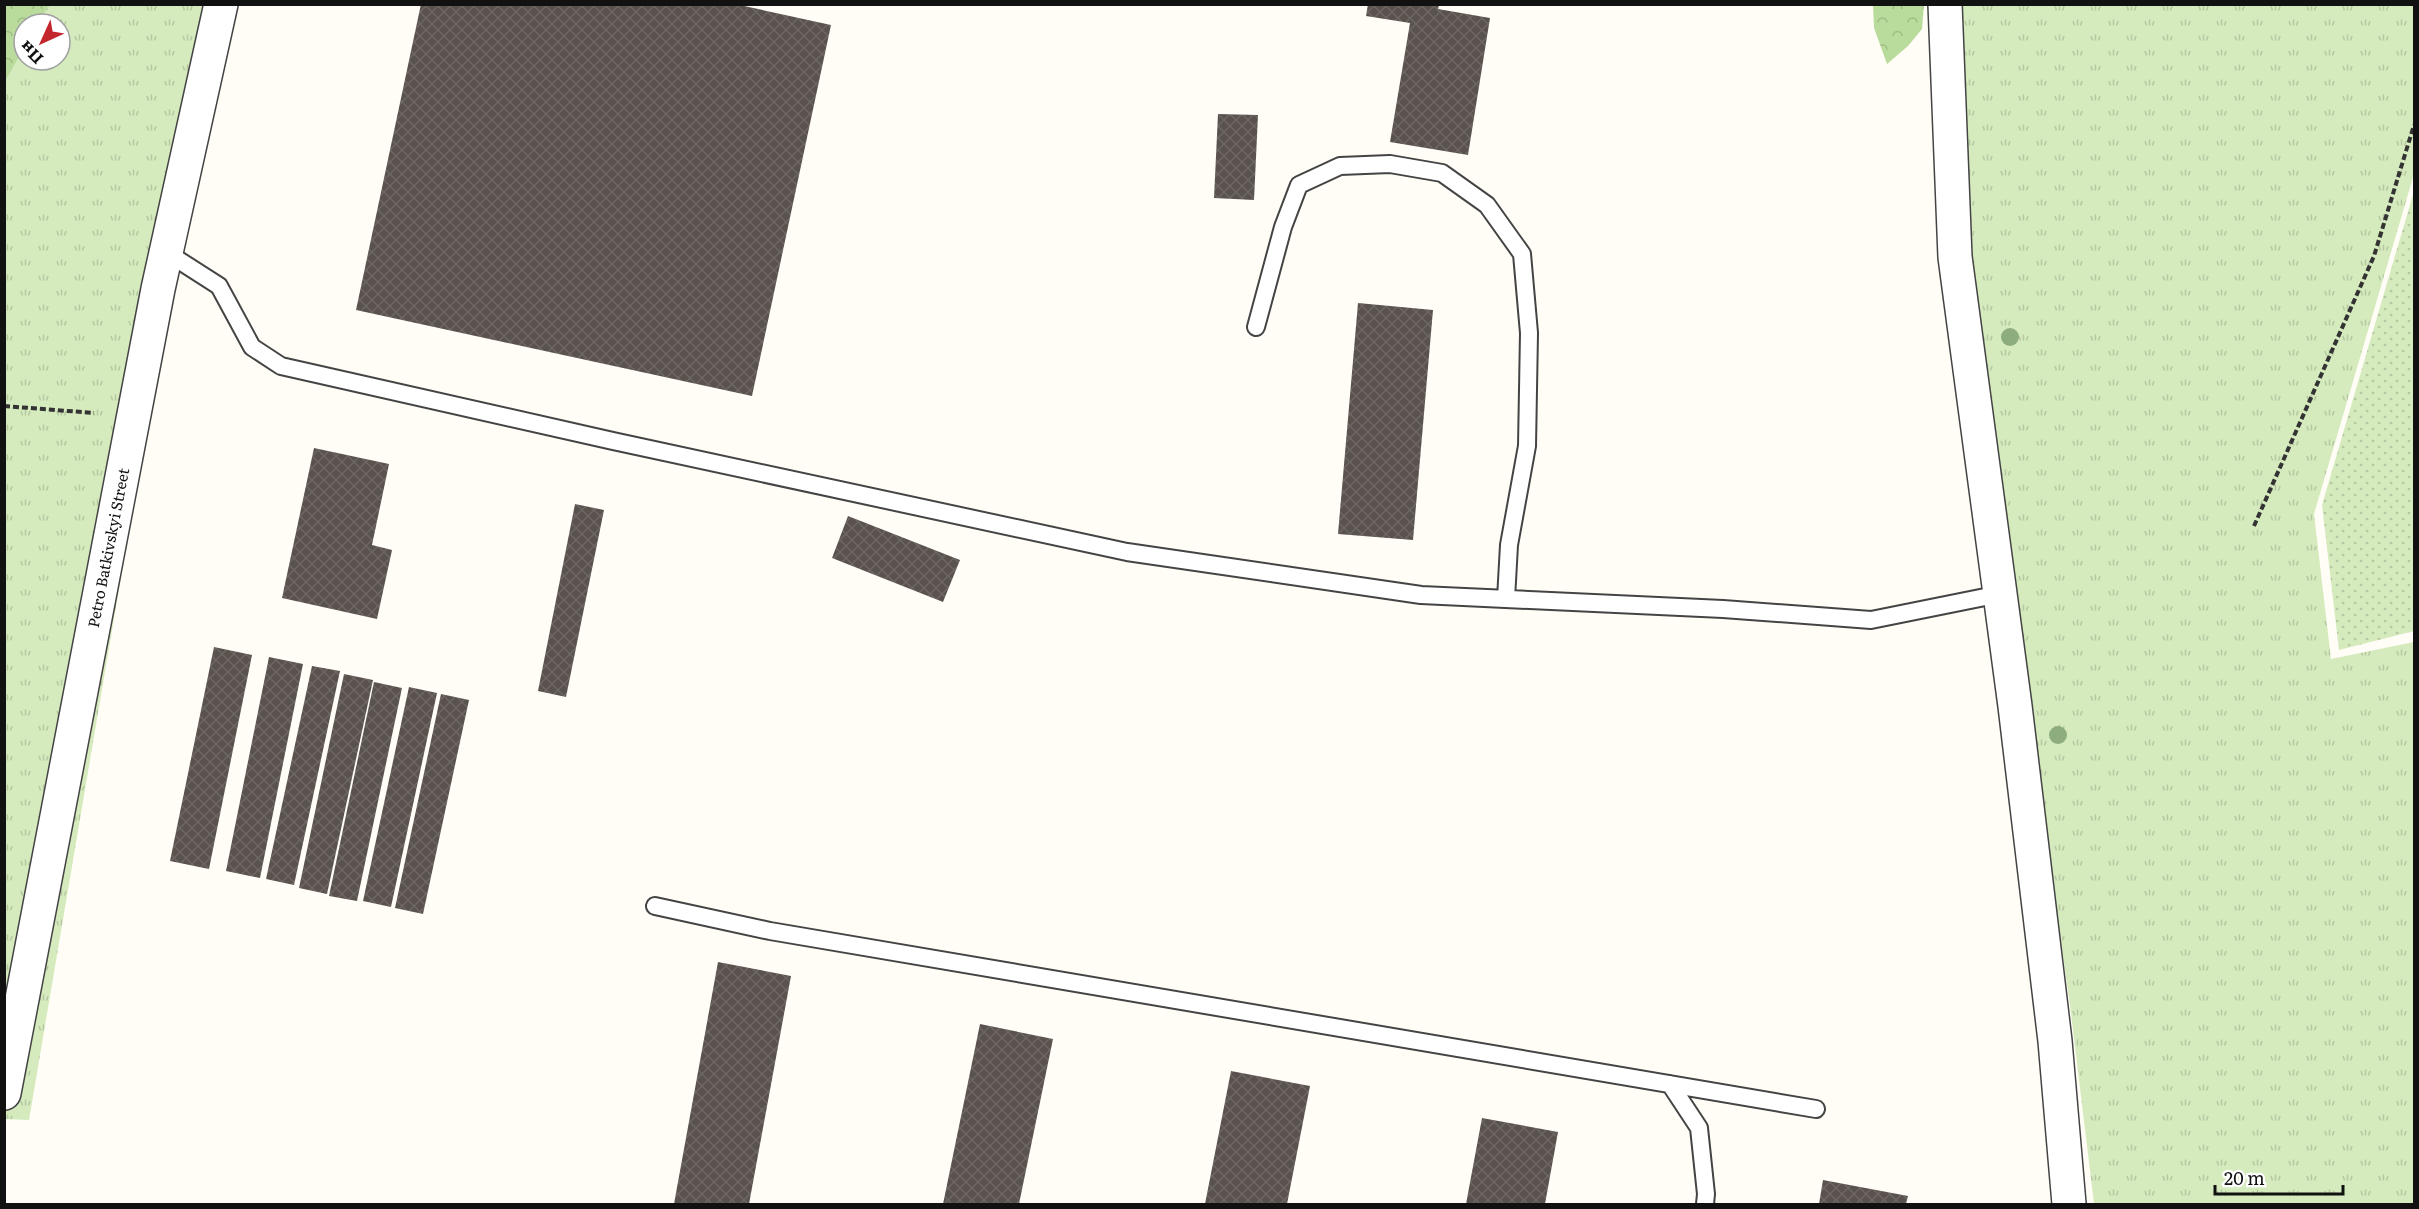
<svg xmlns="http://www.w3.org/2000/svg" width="2419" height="1209" font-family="Literata,serif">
	<defs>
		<pattern id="grass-tufts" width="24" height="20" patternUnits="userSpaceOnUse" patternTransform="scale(1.5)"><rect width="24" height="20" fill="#d5ebbd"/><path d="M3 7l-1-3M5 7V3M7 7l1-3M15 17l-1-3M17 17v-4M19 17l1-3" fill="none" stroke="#b6c8a1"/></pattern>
		<pattern id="forest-crowns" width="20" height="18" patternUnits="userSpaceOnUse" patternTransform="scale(1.5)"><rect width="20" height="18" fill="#b9dc9c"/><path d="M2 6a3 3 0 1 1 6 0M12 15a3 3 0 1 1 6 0" fill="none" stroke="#9ebc85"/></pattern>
		<pattern id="garden-dots" width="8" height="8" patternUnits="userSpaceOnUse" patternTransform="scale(1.5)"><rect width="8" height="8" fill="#d5ebbd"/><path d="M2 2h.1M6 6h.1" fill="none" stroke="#b6c8a1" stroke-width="1.8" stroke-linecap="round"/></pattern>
		<pattern id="building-cross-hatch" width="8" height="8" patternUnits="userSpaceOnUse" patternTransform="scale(1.5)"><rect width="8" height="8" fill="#5a524d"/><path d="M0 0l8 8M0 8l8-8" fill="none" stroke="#6d6662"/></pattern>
	</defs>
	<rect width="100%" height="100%" fill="#fffdf5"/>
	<path fill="url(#grass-tufts)" d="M49 5H218L29 1120 5 1119V82L24 48V60H60V24H38Z
		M1961 5H2414V174L2314 514 2331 659 2414 642V1204H2094L2070 1005 1983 397 1962 141Z"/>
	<path fill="url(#forest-crowns)" d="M5 4 49 5 38 24H24V48L5 82Z
		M1873 5H1924L1922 29 1908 46 1887 64 1874 28Z"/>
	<path fill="url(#garden-dots)" d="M2414 191V631L2339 650 2322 505Z"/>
	<path fill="url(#building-cross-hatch)" d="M421 4H735L831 25 752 396 356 310Z
		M1368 4H1439L1438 9 1490 18 1468 155 1390 142 1410 23 1366 16Z
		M1218 114 1258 115 1254 200 1214 198Z
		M1358 303 1433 310 1413 540 1338 534Z
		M314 448 389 464 372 545 392 550 377 619 282 598Z
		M575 504 604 510 566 697 538 691Z
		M848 516 960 560 943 602 832 558Z
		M214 647 252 655 209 869 170 861Z
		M269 657 303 664 260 878 226 871Z
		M312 666 340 671 294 885 266 879Z
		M344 674 373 680 327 894 299 888Z
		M374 682 402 688 357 901 329 896Z
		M409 687 437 693 391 907 363 901Z
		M441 694 469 700 423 914 395 908Z
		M718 962 791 976 749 1204H674Z
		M980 1024 1053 1039 1019 1204H943Z
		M1231 1071 1310 1086 1287 1204H1205Z
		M1482 1118 1558 1132 1545 1204H1466Z
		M1823 1180 1908 1196 1906 1204H1819Z"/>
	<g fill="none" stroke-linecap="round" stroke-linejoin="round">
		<g stroke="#444" stroke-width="20">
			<path id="service" d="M166 252 219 286 252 347 281 366 613 441 1127 552 1421 595 1723 609 1871 620 2000 594
				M1256 327 1283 227 1299 185 1340 166 1390 164 1442 173 1487 205 1522 254 1529 333 1527 446 1509 545 1506 599
				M655 906 770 931 1816 1109
				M1670 1084 1699 1128 1706 1194 1705 1204"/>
		</g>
		<g stroke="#444" stroke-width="36">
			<path id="minor" d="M1945 4 1955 257 2015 706 2055 1041 2069 1204
				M4 1093 158 289 221 4"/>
		</g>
		<path stroke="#333" stroke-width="4" stroke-dasharray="6 3" stroke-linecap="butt" d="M4 406 94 413
			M2254 526 2374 256 2414 125"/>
		<use href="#service" stroke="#fff" stroke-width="16"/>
		<use href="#minor" stroke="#fff" stroke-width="33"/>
	</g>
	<g fill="#8dad7f">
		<circle cx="2010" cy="337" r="9"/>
		<circle cx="2058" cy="735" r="9"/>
	</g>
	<g text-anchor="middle" stroke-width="6" stroke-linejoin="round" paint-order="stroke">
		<g font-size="15" fill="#111" stroke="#fff">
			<text transform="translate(109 548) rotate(-79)" y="5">Petro Batkivskyi Street</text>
		</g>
	</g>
	<rect width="2419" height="1209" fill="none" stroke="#111111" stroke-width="12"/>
	<g transform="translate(42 42) rotate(225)"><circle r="28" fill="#ffffff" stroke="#a0a0a0" stroke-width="1.5"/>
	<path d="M0-4.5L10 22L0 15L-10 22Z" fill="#c4262e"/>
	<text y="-9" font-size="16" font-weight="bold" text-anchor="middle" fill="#111111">Пн</text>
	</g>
	<path d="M2215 1185v9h128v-9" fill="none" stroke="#111111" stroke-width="3"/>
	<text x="2224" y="1185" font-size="18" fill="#111111" stroke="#ffffff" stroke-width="4.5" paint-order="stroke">20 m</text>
</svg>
